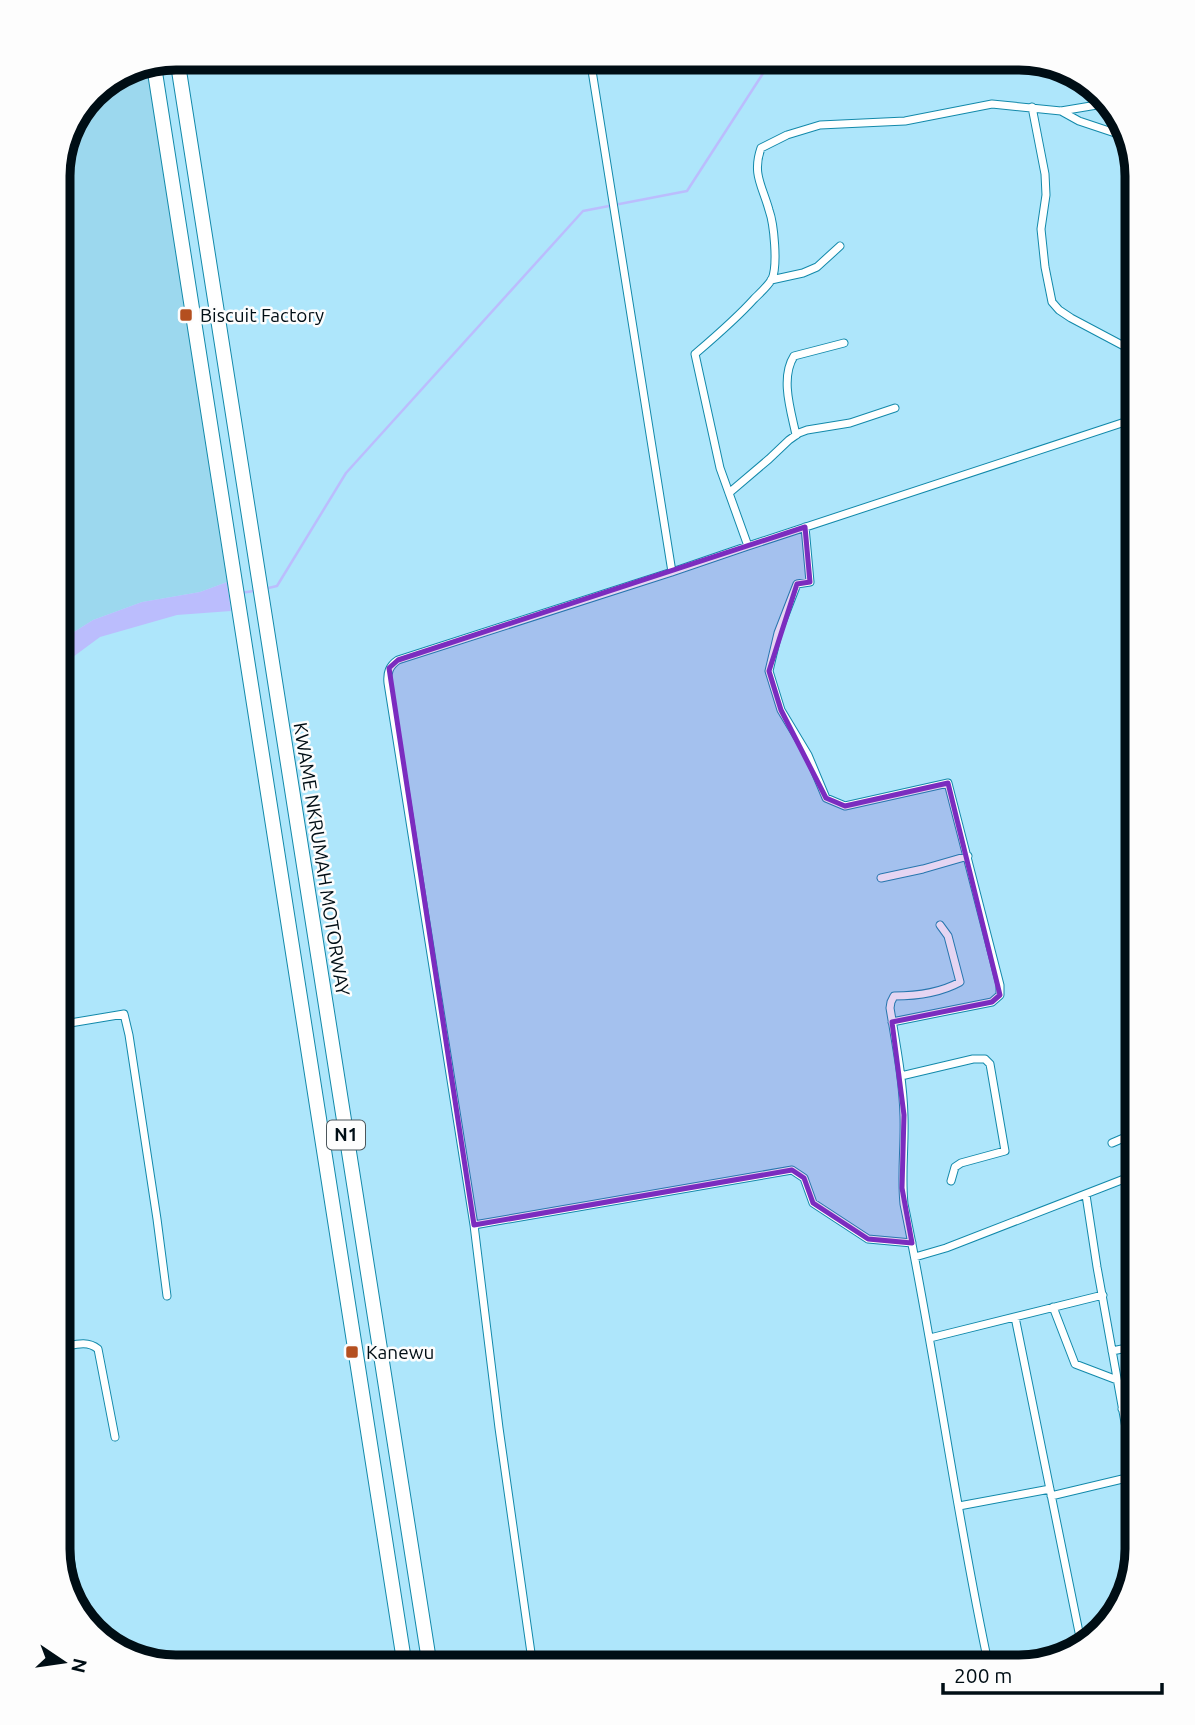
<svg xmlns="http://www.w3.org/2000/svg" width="1195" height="1725" font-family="Ubuntu,sans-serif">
	<rect width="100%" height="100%" fill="#aee6fb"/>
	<path fill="#9cd8ee" d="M147 69 227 582 200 592 142 602 93 620 58 642V167L70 124 98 87Z"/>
	<path fill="#bbbdfd" d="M227 582 231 611 177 615 100 637 58 668V642L93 620 142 602 200 592Z"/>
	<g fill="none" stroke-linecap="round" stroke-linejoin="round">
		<path stroke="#bbbdfd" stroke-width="2.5" d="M264 589 277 586 346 473 583 211 687 191 773 58
			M240 593 254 591"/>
		<g stroke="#1289aa" stroke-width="9">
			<path id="street" d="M590 58 672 572
				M1032 107 1045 174 1046 195 1041 229 1045 267 1052 302 1059 310 1071 318 1137 353
				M1061 111 1079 121 1127 137
				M771 280 803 273 817 267 840 246
				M796 435C791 411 780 378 794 356L844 343
				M729 493 769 459 789 440 799 433 807 430 850 423 895 408
				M805 527 810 582 797 584 778 633 769 671 781 710 808 755 826 798 845 806 948 783 1000 985V995L992 1002 892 1022
				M748 546 720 468 695 354C716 336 736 319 754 299 760 293 768 286 772 279 778 265 774 224 769 210 762 185 752 174 761 148L787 135 820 125 905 121 992 104 1061 111 1109 103
				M881 878 923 869 968 856
				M940 925 948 936 960 982C940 993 916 996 894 996L891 1002 890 1008C896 1044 903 1080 904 1116 905 1146 901 1175 904 1204 936 1358 956 1514 989 1667
				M58 1025 124 1014 129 1035 157 1219 167 1296
				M901 1076 973 1059H985L990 1064 1005 1151 961 1163 955 1167 951 1181
				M1112 1143 1133 1134 1137 1135
				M1086 1195 1097 1267 1137 1489
				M474 1225 792 1170 804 1178 813 1203 868 1239 912 1243
				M915 1257 946 1248 1137 1174
				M1053 1307 1075 1364 1117 1380
				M1015 1317 1082 1647
				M930 1338 1103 1295
				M58 1348C72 1346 86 1339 98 1349L115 1437
				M1112 1351 1137 1346
				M1122 1409 1137 1405
				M58 1484 79 1614
				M1051 1496 1135 1476
				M959 1506 1050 1489
				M533 1667 499 1428 474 1225 388 683C387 673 389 666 398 660L672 572 748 546 1137 418"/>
		</g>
		<g stroke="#1289aa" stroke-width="16">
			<path id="highway" d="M177 58 430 1667
				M154 66 405 1667"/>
		</g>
		<use href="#street" stroke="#fff" stroke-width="7"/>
		<use href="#highway" stroke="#fff" stroke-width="14"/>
	</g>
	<path fill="#7b2cbf" fill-opacity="0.2" stroke="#7b2cbf" stroke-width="5" stroke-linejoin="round" d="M805 527 810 582 797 584 769 671 781 710 826 798 845 806 948 783 1000 995 992 1002 892 1022 904 1115 902 1188 912 1243 868 1239 813 1203 804 1178 792 1170 474 1225 389 668 398 660Z"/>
	<g fill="#b44f1f" stroke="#fdfdfd" stroke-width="2.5">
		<rect x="179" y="308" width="14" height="14" rx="3.5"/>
		<rect x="345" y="1345" width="14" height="14" rx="3.5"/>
	</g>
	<g text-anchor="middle" stroke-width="5" stroke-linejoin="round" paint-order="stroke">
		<rect fill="#fdfdfd" stroke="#4c565b" stroke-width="2" x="327" y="1120.5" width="38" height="29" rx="5"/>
		<g font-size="18" font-weight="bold" fill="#000e15">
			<text x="346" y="1141">N1</text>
		</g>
		<g font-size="19" fill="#000e15" stroke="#fdfdfd" text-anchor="start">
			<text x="200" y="322">Biscuit Factory</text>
			<text x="366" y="1359">Kanewu</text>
		</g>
		<g font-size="19" fill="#000e15" stroke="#fdfdfd">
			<text transform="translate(322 859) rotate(81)" y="7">KWAME NKRUMAH MOTORWAY</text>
		</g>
	</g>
	<path d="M0 0H1195V1725H0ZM176 70H1019A106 106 0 0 1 1125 176V1549A106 106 0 0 1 1019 1655H176A106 106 0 0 1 70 1549V176A106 106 0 0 1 176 70Z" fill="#fdfdfd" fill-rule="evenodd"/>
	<path fill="none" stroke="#000e15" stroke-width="9" d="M176 70H1019A106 106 0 0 1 1125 176V1549A106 106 0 0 1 1019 1655H176A106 106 0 0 1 70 1549V176A106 106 0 0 1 176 70Z"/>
	<g transform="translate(63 1662) rotate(103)" stroke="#fdfdfd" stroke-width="5" paint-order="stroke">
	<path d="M0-5L12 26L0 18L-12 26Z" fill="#000e15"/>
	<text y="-10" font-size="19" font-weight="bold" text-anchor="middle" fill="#000e15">N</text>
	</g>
	<path d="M943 1683v10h219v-10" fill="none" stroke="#000e15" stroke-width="3.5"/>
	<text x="954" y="1683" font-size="21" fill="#000e15" stroke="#fdfdfd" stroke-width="5" paint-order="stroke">200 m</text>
</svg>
